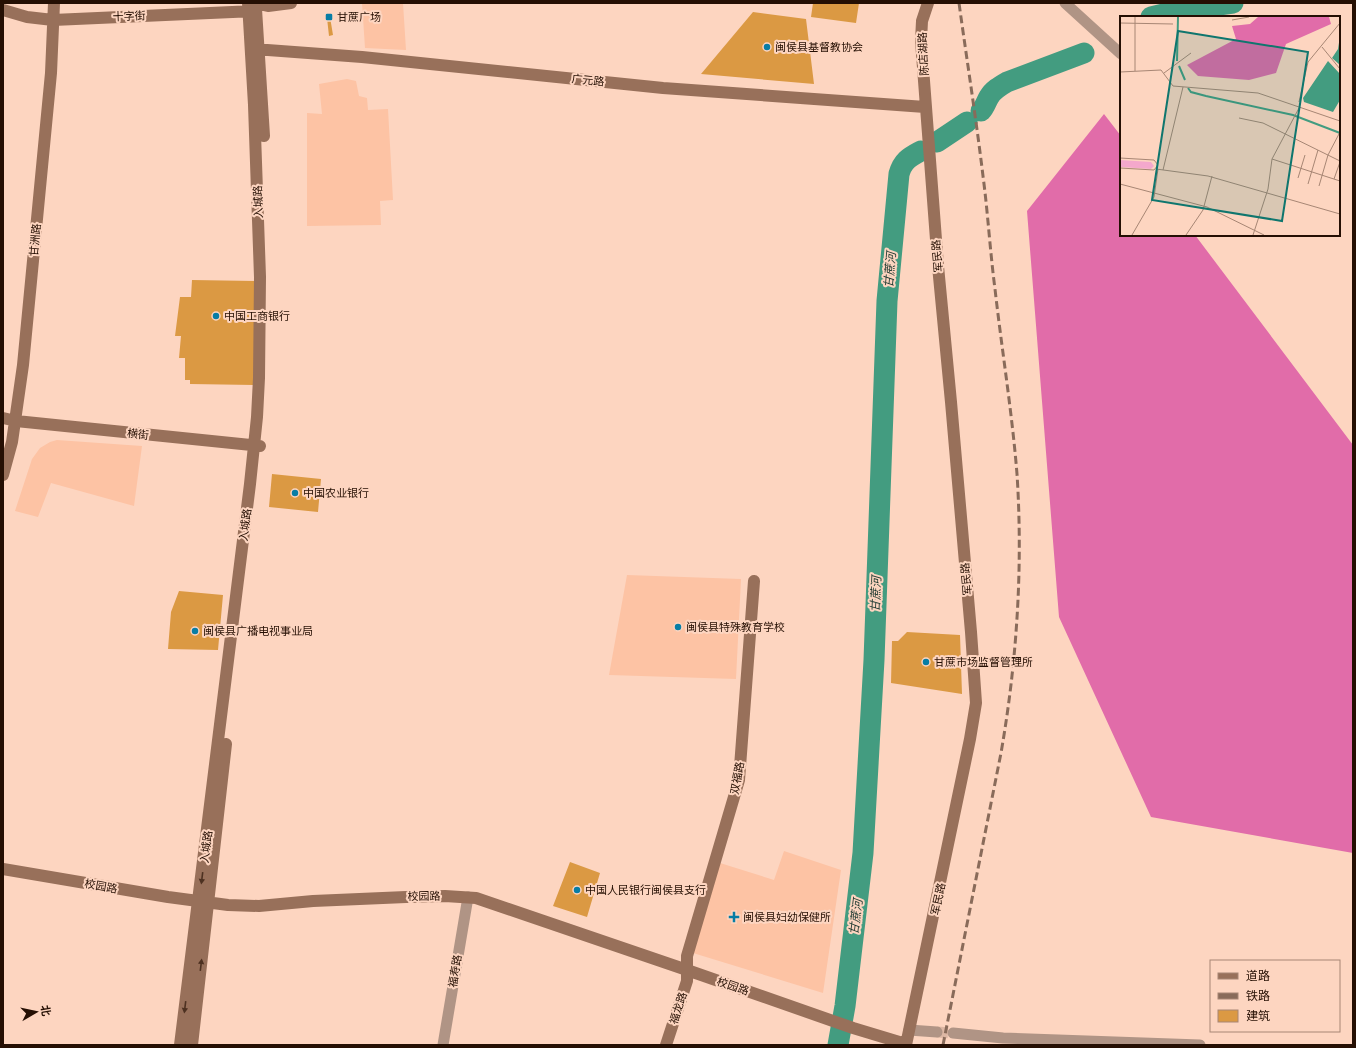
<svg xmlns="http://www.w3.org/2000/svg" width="1356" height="1048" font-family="'Space Grotesk','Noto Sans SC',sans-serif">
	<rect width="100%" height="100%" fill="#fdd5c0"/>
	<path fill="#fdc3a4" d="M362 3H403L406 50 365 48Z
		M347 79 356 81 359 96 367 98 368 110 388 109 393 200 380 201 381 225 307 226V113L322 114 319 84Z
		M57 440 142 446 134 506 51 483 38 517 15 511 32 459 40 448 50 442Z
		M627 575 741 579 736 679 609 675Z
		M784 851 841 870 823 993 693 953 720 863 774 880Z"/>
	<path fill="#e16ca9" d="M1104 114 1121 136V235H1195L1353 445V853L1151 817 1059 617 1027 211Z"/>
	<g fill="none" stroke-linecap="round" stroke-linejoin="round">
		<path stroke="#439c80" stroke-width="21" d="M1151 17 1176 11 1233 3
			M981 111C985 107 986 102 989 97 993 90 1000 86 1007 82L1084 53
			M937 142 967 122
			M838 1045 845 1006 863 853 874 660 887 301 899 174C903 160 910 157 921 151"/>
	</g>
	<path fill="#db9943" d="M813 3H859L856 23 811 17Z
		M753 12 806 19 814 84 701 74Z
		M330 17 333 35 329 36 327 18Z
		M192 280 255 281 254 385 190 384V380H185V358H179L181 336H175L180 297H191Z
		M272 474 321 479 318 512 269 507Z
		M179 591 223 595 218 650 168 649 171 612Z
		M907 632 960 635 962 694 891 683 892 641H898Z
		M570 862 600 873 587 917 553 906Z"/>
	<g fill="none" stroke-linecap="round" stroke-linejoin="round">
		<path stroke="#ddb7a4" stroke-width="11" stroke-dasharray="11 5.5" stroke-linecap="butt" d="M937 1032 953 1033"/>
		<path stroke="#b09485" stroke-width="11" d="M1065 3 1121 54
			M909 1030 937 1032
			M953 1033 1003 1038 1200 1045
			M443 1045 468 897"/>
		<path stroke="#98705a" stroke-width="12" d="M255 3 268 6 291 3
			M256 9 264 136
			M3 10 27 17 53 20 255 11
			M253 49 362 57 663 88 925 107
			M3 418 16 421 260 446
			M3 475 12 442 23 365 51 73 54 3
			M3 869 168 897 228 905 259 906 313 901 406 897 445 896 476 898 687 970 853 1028 906 1044
			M180 1045 250 484 257 417 259 378 260 277 254 105 248 3
			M192 1045 226 744
			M666 1045 687 981V956L739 780 754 581
			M906 1045 970 739 976 703 971 632 951 402 938 266 921 41 922 21 928 3"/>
		<path stroke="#896b5a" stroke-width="3" stroke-dasharray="8 4" stroke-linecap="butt" d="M943 1045 1001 753C1017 661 1023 567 1017 474 1012 412 1002 351 995 289 990 251 988 214 983 176 976 118 967 61 959 3"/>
	</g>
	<defs><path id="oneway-solid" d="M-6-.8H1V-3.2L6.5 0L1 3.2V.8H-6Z"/></defs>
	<g fill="#4d3121">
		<use href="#oneway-solid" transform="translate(202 878) rotate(97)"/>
		<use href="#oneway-solid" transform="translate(201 965) rotate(-83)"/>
		<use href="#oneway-solid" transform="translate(185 1007) rotate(97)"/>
	</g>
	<g fill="#077da5" stroke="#fdd5c0" stroke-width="1.5">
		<rect x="325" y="13" width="8" height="8" rx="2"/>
		<circle cx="767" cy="47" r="4"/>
		<circle cx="216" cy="316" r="4"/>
		<circle cx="295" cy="493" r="4"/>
		<circle cx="678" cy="627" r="4"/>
		<circle cx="195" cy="631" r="4"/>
		<circle cx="926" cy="662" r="4"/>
		<circle cx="577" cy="890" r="4"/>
		<path d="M732 911h4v4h4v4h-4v4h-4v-4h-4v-4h4z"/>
	</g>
	<g text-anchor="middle" stroke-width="4" stroke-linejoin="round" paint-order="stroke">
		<g font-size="11" fill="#250f03" stroke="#fdd5c0">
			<text transform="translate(129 16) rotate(-2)" y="4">十字街</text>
			<text transform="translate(923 54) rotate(-93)" y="4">陈店湖路</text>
			<text transform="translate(588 80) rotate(6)" y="4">广元路</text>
			<text transform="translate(258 202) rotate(-92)" y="4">入城路</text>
			<text transform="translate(35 240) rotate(-85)" y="4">甘洲路</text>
			<text transform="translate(937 256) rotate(-95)" y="4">军民路</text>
			<text transform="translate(138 434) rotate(6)" y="4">横街</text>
			<text transform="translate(245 525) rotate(-83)" y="4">入城路</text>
			<text transform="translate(966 579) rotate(-95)" y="4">军民路</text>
			<text transform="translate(737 778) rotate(-80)" y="4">双福路</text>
			<text transform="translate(206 847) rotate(-83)" y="4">入城路</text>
			<text transform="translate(101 886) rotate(10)" y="4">校园路</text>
			<text transform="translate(424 896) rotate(-1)" y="4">校园路</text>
			<text transform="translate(938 899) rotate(-78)" y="4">军民路</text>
			<text transform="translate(455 971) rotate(-81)" y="4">福寿路</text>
			<text transform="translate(733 986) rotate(19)" y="4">校园路</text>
			<text transform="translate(678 1008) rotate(-72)" y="4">福龙路</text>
		</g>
		<g font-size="11" fill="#250f03" stroke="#fdd5c0" text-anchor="start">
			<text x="337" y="21">甘蔗广场</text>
			<text x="775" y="51">闽侯县基督教协会</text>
			<text x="224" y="320">中国工商银行</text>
			<text x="303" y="497">中国农业银行</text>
			<text x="686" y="631">闽侯县特殊教育学校</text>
			<text x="203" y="635">闽侯县广播电视事业局</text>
			<text x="934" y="666">甘蔗市场监督管理所</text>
			<text x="585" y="894">中国人民银行闽侯县支行</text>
			<text x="743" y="921">闽侯县妇幼保健所</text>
		</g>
		<g font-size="12" font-style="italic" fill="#1f3a31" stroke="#fdd5c0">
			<text transform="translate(890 270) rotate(-85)" y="4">甘蔗河</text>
			<text transform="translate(876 594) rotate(-88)" y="4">甘蔗河</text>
			<text transform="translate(856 917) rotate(-83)" y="4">甘蔗河</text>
		</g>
	</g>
	<g transform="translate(1120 16)">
		<rect width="220" height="220" fill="#fdd5c0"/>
		<path d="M0 144 31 146 34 150 31 153 0 151Z" fill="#f4a8cc"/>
		<path d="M138 1H209L211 8 166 28 156 57 129 64 78 60 67 49 116 23 112 10 130 8Z" fill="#e16ca9"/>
		<path d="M220 20V49L212 42 218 33ZM208 45 220 58V84L213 96 184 86 183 82Z" fill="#439c80"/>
		<path fill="none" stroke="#439c80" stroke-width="2" d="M57 45 58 1M59 50 65 64M68 72 71 76 86 80 173 99 220 117"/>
		<path fill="none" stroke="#a78674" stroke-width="1" d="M15 1V55M112 4 129 1M0 7 53 8M202 31 220 53M0 56 41 54 53 70 138 77 220 105M44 57 71 37M179 86 188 46 220 7M119 102 143 107 220 145M0 142 34 144 38 149 34 154 0 152M152 143 220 165M36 153 88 160 220 198M43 154 63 71M178 162 185 139M214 163 220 146M0 168 87 191 144 219M188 168 198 134M199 170 208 139 220 116M12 219 34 181 38 153M66 219 83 194 92 160M133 219 148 173 152 143 179 92"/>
		<path fill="#0f766e" fill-opacity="0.15" stroke="#0f766e" stroke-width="2" d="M58 15 188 36 162 205 32 184Z"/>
		<rect width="220" height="220" fill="none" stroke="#250f03" stroke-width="2"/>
	</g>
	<rect width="1356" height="1048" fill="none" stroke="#250f03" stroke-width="8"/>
	<rect x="1210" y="960" width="130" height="72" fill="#fdd5c0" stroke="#a78674"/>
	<rect x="1218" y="973" width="20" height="6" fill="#98705a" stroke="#a78674"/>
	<text x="1246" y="980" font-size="12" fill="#250f03">道路</text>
	<rect x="1218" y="993" width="20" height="6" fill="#896b5a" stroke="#a78674"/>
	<text x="1246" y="1000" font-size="12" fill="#250f03">铁路</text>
	<rect x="1218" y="1010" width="20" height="12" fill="#db9943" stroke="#a78674"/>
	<text x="1246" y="1020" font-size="12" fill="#250f03">建筑</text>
	<g transform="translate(36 1012) rotate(81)" stroke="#fdd5c0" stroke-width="3" paint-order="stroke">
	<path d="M0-3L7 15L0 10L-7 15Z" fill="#250f03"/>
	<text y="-6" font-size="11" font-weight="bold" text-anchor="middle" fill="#250f03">北</text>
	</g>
</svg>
